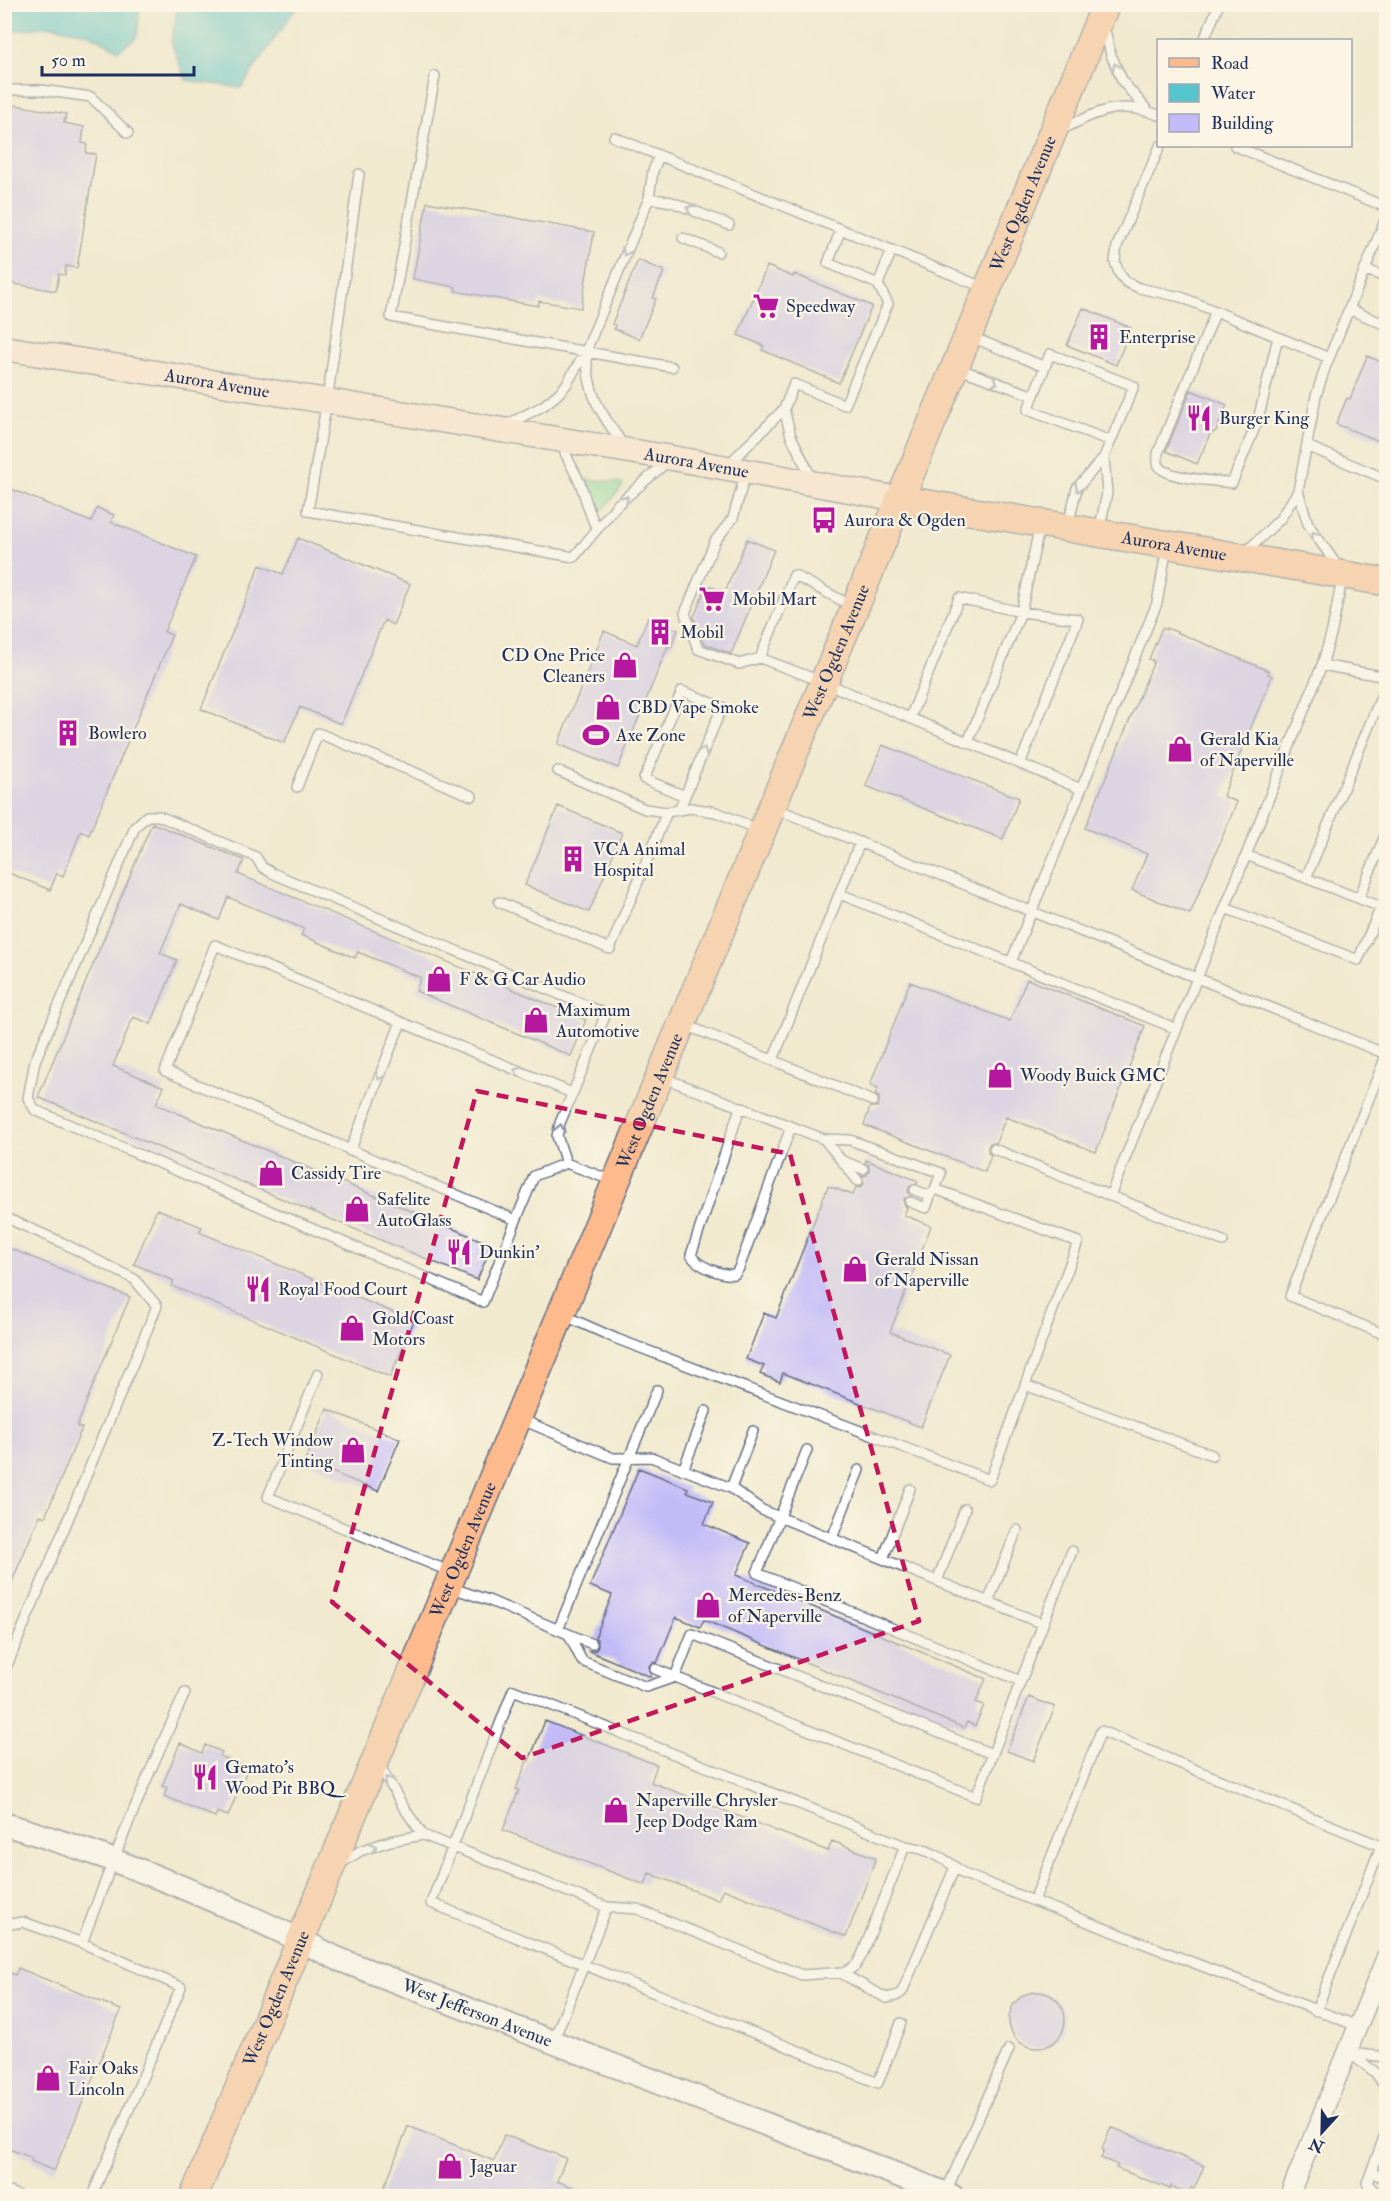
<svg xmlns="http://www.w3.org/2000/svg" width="1391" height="2201" font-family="'IM FELL Double Pica',serif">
	<rect width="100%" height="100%" fill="#fcf5e5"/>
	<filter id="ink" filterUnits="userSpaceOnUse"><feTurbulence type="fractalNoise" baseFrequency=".0167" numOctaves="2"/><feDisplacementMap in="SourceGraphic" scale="12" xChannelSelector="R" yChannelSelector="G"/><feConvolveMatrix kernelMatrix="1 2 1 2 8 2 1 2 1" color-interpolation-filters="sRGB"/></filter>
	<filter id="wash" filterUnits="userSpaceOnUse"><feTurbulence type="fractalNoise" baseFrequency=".008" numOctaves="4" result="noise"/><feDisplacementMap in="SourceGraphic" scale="24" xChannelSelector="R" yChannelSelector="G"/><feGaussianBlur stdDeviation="1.35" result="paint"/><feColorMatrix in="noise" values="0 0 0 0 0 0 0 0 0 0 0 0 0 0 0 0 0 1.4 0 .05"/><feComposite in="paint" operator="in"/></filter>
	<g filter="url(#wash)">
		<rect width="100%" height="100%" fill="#f1eacf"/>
		<path fill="#84da9d" stroke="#50847e" stroke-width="1.5" d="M587 479 621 483 623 485 605 508 599 512 593 509Z"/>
		<path fill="#56c4cd" stroke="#387a96" stroke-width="1.5" d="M4 5H140L137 37 119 50 90 34 52 26 5 32Z
			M178 5V4L306 5 295 9 241 88 186 80 171 42Z"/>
		<g id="blocks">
			<path fill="#c3bbf8" d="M15 105 66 114 64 123 84 127 82 143 87 144 86 153 96 154 77 268 66 266 65 275 59 274 56 291 4 282V114L13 115Z
				M427 202 594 232 581 308 539 301 538 306 510 301 455 291 456 287 413 279Z
				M638 260 664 271 653 298 656 299 639 339 614 329 615 325 612 324Z
				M767 266 793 277 794 274 872 306 839 383 762 350 764 346 738 335Z
				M1083 308 1131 328 1116 365 1067 345Z
				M1367 356 1386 364V444L1336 424 1347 398 1350 399Z
				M1191 390 1227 405 1216 431 1210 434 1197 464 1166 451Z
				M9 488 91 522 97 508 114 515 111 522 196 557 164 632 172 635 89 835 81 831 63 876 57 873 50 890 4 871V498Z
				M298 538 410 584 393 625 384 620 341 724 300 707 284 743 201 709 260 565 283 574Z
				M747 539 774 550 731 654 703 643 694 617 707 585 725 592Z
				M648 617 678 630 671 647 668 646 618 768 558 744 604 631 637 645Z
				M1162 628 1166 630 1167 628 1269 671 1268 674 1272 676 1223 796 1237 802 1190 914 1132 890 1147 854 1085 828 1154 661 1149 659Z
				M882 745 1019 798 1003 839 866 786Z
				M558 806 622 833 589 912 525 885Z
				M152 823 244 860 238 874 586 1020 571 1056 416 991 421 978 358 952 355 958 301 935 304 929 228 897 219 920 181 904 160 953 177 960 151 1024 133 1017 113 1066 164 1087 156 1104 492 1245 477 1280 38 1097Z
				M1027 979 1145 1026 1096 1152 1006 1117 996 1143H990L988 1147V1153L991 1155 985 1172 864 1125 870 1107H877L879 1103V1097L875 1095 878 1088 870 1085 910 982 1010 1021Z
				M866 1160 918 1181 917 1184 909 1187 908 1192 911 1196 904 1199V1204L907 1208 904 1215 931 1226 890 1332 950 1355 921 1427 783 1373 780 1382 760 1374 764 1366 746 1359 764 1313 776 1318 828 1186 853 1195 856 1187 860 1188 864 1184 862 1176 867 1175 869 1171V1165L865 1163Z
				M157 1209 202 1227 199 1232 414 1321 390 1377 172 1286 174 1281 134 1264Z
				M4 1246 130 1297 87 1400 77 1427 82 1428 45 1517 40 1515 5 1598Z
				M327 1409 400 1439 378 1491 305 1461Z
				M639 1468 688 1488 687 1492 713 1502 704 1524 750 1543 736 1575 986 1679 976 1702 984 1705 975 1726 967 1722 964 1728 704 1620 700 1627 676 1617 657 1663 653 1662 649 1666 651 1677 589 1651 596 1650 598 1646V1640L595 1638 612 1595 590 1586Z
				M1029 1697 1055 1707 1033 1761 1007 1751Z
				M545 1721 657 1765 651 1782 828 1851 832 1841 876 1858 846 1937 723 1889 718 1900 649 1873 645 1885 503 1830 519 1790 516 1789 527 1761H529Z
				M180 1743 202 1753 205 1745 222 1752 220 1756 248 1768 228 1816 217 1812 215 1817 164 1796 167 1788 162 1786Z
				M18 1968 121 2010 54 2171 31 2161 32 2158 4 2147V1983L9 1972 15 1975Z
				M1009 2020a28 28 0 1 1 56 0a28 28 0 1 1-56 0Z
				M408 2126 494 2161 504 2135 566 2158 557 2181 595 2196H381Z
				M1111 2127 1204 2166 1194 2189 1191 2187 1188 2194 1171 2186 1170 2189 1116 2168 1118 2165 1101 2158 1104 2150 1102 2149Z"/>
		</g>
	</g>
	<g filter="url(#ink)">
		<use href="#blocks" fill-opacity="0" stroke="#667086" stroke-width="1.5"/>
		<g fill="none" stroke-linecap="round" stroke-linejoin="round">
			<g stroke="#667086" stroke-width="12">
				<path id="service" d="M1104 26 1111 55 1123 82 1147 110
					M1204 40 1219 4
					M435 76 391 317 672 367
					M4 90H41L91 97 128 133
					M1059 131C1095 113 1118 99 1158 115
					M614 137 985 288
					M1160 146 1117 246 1115 262 1119 273 1126 282 1139 288 1181 297 1329 358
					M1235 146 1386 207
					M359 174 327 401 308 511 574 557 617 505 667 462
					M649 198 672 202 729 225
					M841 229 828 263 878 284
					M683 238 718 252
					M1365 269 1386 278
					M1349 309 1386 325
					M1216 311 1158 453C1158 457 1157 463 1159 466 1167 479 1217 481 1232 483L1258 420 1278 337
					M969 336 1045 367
					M586 351C588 397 599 410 624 446
					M957 368 1034 396
					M784 409 791 436 812 479
					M506 425 543 406 558 394 566 385 586 351 649 198 653 171 659 156
					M561 443C566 457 574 470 580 483 586 499 589 514 597 529
					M1307 446 1386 479
					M728 465 784 409 794 384 845 405 888 304 878 284 892 250
					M746 472 733 518 715 541 685 613 698 649 739 664 760 658
					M1068 525 1077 488 1104 457 1134 386 1050 354 1028 410 1111 441
					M1099 532 1107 493 1104 457
					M1246 552 1280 519 1298 491 1316 396 1325 368 1386 218
					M852 606 794 575 760 658 823 682 1081 789
					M1322 665 1386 677
					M910 718 959 598 1021 612 1078 619 1020 764
					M968 742 1021 612 1040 525
					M558 771 645 809 667 812 690 808 716 812 760 830
					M297 787 318 733 472 796
					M774 808 1386 1054
					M679 810 685 796 722 707 682 691 644 779 685 796
					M1306 878 1386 685
					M840 894 1177 1029
					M1359 898 1386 833
					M499 902 610 949 667 812
					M1225 908 1358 960 1381 907 1246 855
					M1011 962 1157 603 1167 547
					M683 1024 873 1101
					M1386 1056 1290 1296 1386 1335
					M773 1060 860 842
					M661 1077 824 1139 850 1140 941 1173 935 1189 1078 1242 1025 1385 1212 1455
					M740 1108 691 1255C697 1266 722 1276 735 1274L739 1268 791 1127
					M824 1139 858 1181
					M994 1149 1223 1241
					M350 1151 401 1022
					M843 1161 863 1169
					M566 1163 557 1136 560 1123 606 1014 272 873 262 867 256 857 159 816H147L135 827 35 1061 28 1098 35 1110 483 1302 534 1176 566 1163 613 1181
					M915 1190 930 1196 932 1193
					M1110 1196 1322 665 1332 631 1343 574 1308 524 1298 491
					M910 1202 926 1208 930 1196
					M4 1217 61 1242 134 1279 157 1306 4 1673
					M516 1220 165 1071 215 945 572 1093
					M563 1315 617 1339 990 1480 1025 1385
					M318 1374 268 1497 451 1572
					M520 1419 613 1458 651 1457 731 1488 762 1510 1043 1624 976 1797 655 1669
					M807 1450 757 1573 1021 1681
					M683 1470 706 1411
					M731 1488 753 1431
					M832 1538 859 1470
					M883 1559 910 1489
					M937 1581 965 1509
					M449 1587 488 1600 592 1644
					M988 1602 1017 1530
					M1043 1624 1072 1551
					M558 1630 657 1390
					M569 1635 582 1661 646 1687 675 1677 692 1634 992 1754
					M378 1763 404 1808 423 1835
					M905 1846C928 1848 946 1859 964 1874L1360 2027
					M340 1864 360 1851 390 1841 423 1835 607 1907 553 2042
					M1034 1901 1101 1731 1381 1846 1316 2011
					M607 1907 637 1909 802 1975 846 1972 856 1965 862 1955 905 1846 513 1690 431 1903 878 2083 901 2023
					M4 1925 23 1922 82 1943C113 1858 147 1775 185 1693
					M82 1943 181 1987 92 2196
					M839 1972 886 1998 896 1996 902 1992 955 1867
					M1349 2053 1375 2072 1386 2088
					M1350 2053 1386 2057
					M1371 2172 1386 2179
					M4 2190 19 2196
					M945 2194 1009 2049
					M1379 2196 1367 2183 1386 2132"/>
			</g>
			<g stroke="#667086" stroke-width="21">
				<path id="minor" d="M1289 2196 1386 1957"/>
			</g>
			<g stroke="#667086" stroke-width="26">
				<g id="tertiary">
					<path id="s1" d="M4 1824C120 1858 231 1905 338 1959L952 2196"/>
				</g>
			</g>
			<g stroke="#667086" stroke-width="27">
				<g id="secondary">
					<path id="s2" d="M4 348 672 458 899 499"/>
				</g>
			</g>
			<g stroke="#667086" stroke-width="30">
				<g id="primary">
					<path id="s3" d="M899 499 1386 582"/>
					<path id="s4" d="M194 2196 1106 4"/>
				</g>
			</g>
			<use href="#service" stroke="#fff" stroke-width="9"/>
			<use href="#minor" stroke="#fff" stroke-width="18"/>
			<use href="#tertiary" stroke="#fff" stroke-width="22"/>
			<use href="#secondary" stroke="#fee3d1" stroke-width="24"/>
			<use href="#primary" stroke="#fcba8d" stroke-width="27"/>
		</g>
		<defs><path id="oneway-chevron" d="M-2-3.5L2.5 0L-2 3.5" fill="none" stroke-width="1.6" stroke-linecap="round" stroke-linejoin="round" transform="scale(1.5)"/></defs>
		<g stroke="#8d97ae">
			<use href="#oneway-chevron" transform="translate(1116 67) rotate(-113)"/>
			<use href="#oneway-chevron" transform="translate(690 209) rotate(-158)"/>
			<use href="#oneway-chevron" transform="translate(626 252) rotate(112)"/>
			<use href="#oneway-chevron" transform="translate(994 382) rotate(20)"/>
			<use href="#oneway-chevron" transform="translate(1079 488) rotate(115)"/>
			<use href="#oneway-chevron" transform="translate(625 499) rotate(-42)"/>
			<use href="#oneway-chevron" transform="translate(1315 535) rotate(-125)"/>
			<use href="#oneway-chevron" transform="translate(703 751) rotate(-67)"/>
			<use href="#oneway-chevron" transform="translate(518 1071) rotate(-157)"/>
			<use href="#oneway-chevron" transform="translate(380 1076) rotate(112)"/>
			<use href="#oneway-chevron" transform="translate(560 1128) rotate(-78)"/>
			<use href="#oneway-chevron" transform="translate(388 1780) rotate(-120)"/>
			<use href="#oneway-chevron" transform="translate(373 1847) rotate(-18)"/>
		</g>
	</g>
	<path d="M0 0H1391V2201H0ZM477 1091 790 1154 919 1621 522 1758 332 1602Z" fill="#f1eacf" fill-opacity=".55" fill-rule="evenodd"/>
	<path fill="none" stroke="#c2185b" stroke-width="4.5" stroke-dasharray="12 8" stroke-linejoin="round" d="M477 1091 790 1154 919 1621 522 1758 332 1602Z"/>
	<defs>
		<g id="supermarket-bare" transform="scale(2.07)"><path d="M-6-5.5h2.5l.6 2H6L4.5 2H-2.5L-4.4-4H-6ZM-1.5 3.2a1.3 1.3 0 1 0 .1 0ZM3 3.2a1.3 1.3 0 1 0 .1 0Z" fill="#b5179e" stroke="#fcf5e5" stroke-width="2.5" paint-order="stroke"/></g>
		<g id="building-bare" transform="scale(2.07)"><path d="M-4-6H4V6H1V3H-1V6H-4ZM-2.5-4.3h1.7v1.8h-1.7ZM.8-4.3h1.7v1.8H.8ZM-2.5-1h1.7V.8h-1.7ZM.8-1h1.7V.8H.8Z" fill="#b5179e" stroke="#fcf5e5" stroke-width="2.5" paint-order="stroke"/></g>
		<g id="restaurant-bare" transform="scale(2.07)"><path d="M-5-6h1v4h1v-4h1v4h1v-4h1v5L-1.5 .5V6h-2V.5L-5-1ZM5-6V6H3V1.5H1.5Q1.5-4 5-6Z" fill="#b5179e" stroke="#fcf5e5" stroke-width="2.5" paint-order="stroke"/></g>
		<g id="bus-bare" transform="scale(2.07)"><path d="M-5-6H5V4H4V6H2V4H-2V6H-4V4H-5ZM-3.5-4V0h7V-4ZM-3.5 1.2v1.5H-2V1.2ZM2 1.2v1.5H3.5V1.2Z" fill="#b5179e" stroke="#fcf5e5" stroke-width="2.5" paint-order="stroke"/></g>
		<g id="shop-bare" transform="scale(2.07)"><path d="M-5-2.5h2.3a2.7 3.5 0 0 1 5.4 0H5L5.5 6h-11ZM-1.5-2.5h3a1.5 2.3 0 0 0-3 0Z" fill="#b5179e" stroke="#fcf5e5" stroke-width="2.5" paint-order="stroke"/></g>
		<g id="stadium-bare" transform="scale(2.07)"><path d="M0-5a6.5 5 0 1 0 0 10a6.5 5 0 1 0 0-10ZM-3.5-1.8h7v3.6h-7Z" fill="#b5179e" stroke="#fcf5e5" stroke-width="2.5" paint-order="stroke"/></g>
	</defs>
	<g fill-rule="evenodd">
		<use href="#supermarket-bare" x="766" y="306"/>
		<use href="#building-bare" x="1099" y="337"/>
		<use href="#restaurant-bare" x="1199" y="418"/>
		<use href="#bus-bare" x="824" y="520"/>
		<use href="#supermarket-bare" x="712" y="599"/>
		<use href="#building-bare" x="660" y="632"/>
		<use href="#shop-bare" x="625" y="665"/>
		<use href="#shop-bare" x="608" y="707"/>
		<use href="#building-bare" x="68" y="733"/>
		<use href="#stadium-bare" x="596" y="735"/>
		<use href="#shop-bare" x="1180" y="749"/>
		<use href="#building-bare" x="573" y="859"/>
		<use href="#shop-bare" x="439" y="979"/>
		<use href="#shop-bare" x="536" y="1020"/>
		<use href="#shop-bare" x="1000" y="1075"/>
		<use href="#shop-bare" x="271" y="1173"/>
		<use href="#shop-bare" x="357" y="1209"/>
		<use href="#restaurant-bare" x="459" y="1252"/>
		<use href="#shop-bare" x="855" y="1269"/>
		<use href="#restaurant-bare" x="258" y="1289"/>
		<use href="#shop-bare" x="352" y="1328"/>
		<use href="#shop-bare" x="353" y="1450"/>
		<use href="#shop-bare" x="708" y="1605"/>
		<use href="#restaurant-bare" x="205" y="1777"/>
		<use href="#shop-bare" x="616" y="1810"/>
		<use href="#shop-bare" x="48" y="2078"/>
		<use href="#shop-bare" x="450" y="2166"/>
	</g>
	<g text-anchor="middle" stroke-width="4.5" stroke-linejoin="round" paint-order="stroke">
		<g font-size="18" fill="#1b2f5e" stroke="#fcf5e5">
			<text dy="6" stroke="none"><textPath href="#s4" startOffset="2158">West Ogden Avenue</textPath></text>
			<text dy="6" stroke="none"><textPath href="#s2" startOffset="216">Aurora Avenue</textPath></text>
			<text dy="6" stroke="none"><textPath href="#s2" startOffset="702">Aurora Avenue</textPath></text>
			<text dy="6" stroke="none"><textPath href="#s3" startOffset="279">Aurora Avenue</textPath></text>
			<text dy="6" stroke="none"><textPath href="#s4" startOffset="1672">West Ogden Avenue</textPath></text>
			<text dy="6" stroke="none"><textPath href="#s4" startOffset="1186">West Ogden Avenue</textPath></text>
			<text dy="6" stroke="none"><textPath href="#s4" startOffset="700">West Ogden Avenue</textPath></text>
			<text dy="6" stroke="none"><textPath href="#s4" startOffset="214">West Ogden Avenue</textPath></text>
			<text dy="6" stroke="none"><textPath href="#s1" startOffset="510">West Jefferson Avenue</textPath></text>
		</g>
		<g font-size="18" fill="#1b2f5e" stroke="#fcf5e5" text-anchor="start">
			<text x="786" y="312">Speedway</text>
			<text x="1119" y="343">Enterprise</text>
			<text x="1219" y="424">Burger King</text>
			<text x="844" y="526">Aurora &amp; Ogden</text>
			<text x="732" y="605">Mobil Mart</text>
			<text x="680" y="638">Mobil</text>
			<text x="605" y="661" text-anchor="end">CD One Price<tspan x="605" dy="21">Cleaners</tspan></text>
			<text x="628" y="713">CBD Vape Smoke</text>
			<text x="88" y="739">Bowlero</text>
			<text x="616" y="741">Axe Zone</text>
			<text x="1200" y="745">Gerald Kia<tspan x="1200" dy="21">of Naperville</tspan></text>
			<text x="593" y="855">VCA Animal<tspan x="593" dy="21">Hospital</tspan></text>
			<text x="459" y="985">F &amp; G Car Audio</text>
			<text x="556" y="1016">Maximum<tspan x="556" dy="21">Automotive</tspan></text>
			<text x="1020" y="1081">Woody Buick GMC</text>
			<text x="291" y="1179">Cassidy Tire</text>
			<text x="377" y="1205">Safelite<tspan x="377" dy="21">AutoGlass</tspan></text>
			<text x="479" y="1258">Dunkin'</text>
			<text x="875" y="1265">Gerald Nissan<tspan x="875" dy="21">of Naperville</tspan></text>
			<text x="278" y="1295">Royal Food Court</text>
			<text x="372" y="1324">Gold Coast<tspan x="372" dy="21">Motors</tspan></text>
			<text x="333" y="1446" text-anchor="end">Z-Tech Window<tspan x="333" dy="21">Tinting</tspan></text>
			<text x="728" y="1601">Mercedes-Benz<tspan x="728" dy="21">of Naperville</tspan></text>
			<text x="225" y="1773">Gemato's<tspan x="225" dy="21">Wood Pit BBQ</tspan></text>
			<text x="636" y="1806">Naperville Chrysler<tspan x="636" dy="21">Jeep Dodge Ram</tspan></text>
			<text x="68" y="2074">Fair Oaks<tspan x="68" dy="21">Lincoln</tspan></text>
			<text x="470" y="2172">Jaguar</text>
		</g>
	</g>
	<rect width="1391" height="2201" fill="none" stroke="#fcf5e5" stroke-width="24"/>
	<rect x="1157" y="39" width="195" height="108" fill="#fcf5e5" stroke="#a2a6af" stroke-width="1.5"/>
	<rect x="1169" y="58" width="30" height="9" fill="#fcba8d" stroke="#a2a6af" stroke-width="1.5"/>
	<text x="1211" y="69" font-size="18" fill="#1b2f5e">Road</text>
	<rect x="1169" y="84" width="30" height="18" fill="#56c4cd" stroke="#a2a6af" stroke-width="1.5"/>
	<text x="1211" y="99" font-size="18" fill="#1b2f5e">Water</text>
	<rect x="1169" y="114" width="30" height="18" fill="#c3bbf8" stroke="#a2a6af" stroke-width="1.5"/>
	<text x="1211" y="129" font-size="18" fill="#1b2f5e">Building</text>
	<g transform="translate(1322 2132) rotate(202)" stroke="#fcf5e5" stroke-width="4.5" paint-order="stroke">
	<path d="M0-4.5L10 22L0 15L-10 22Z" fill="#1b2f5e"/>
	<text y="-9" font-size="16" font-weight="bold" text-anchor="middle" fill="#1b2f5e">N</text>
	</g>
	<path d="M42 66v9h152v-9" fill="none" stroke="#1b2f5e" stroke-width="3"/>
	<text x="51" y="66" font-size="18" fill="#1b2f5e" stroke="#fcf5e5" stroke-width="4.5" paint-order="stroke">50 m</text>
</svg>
